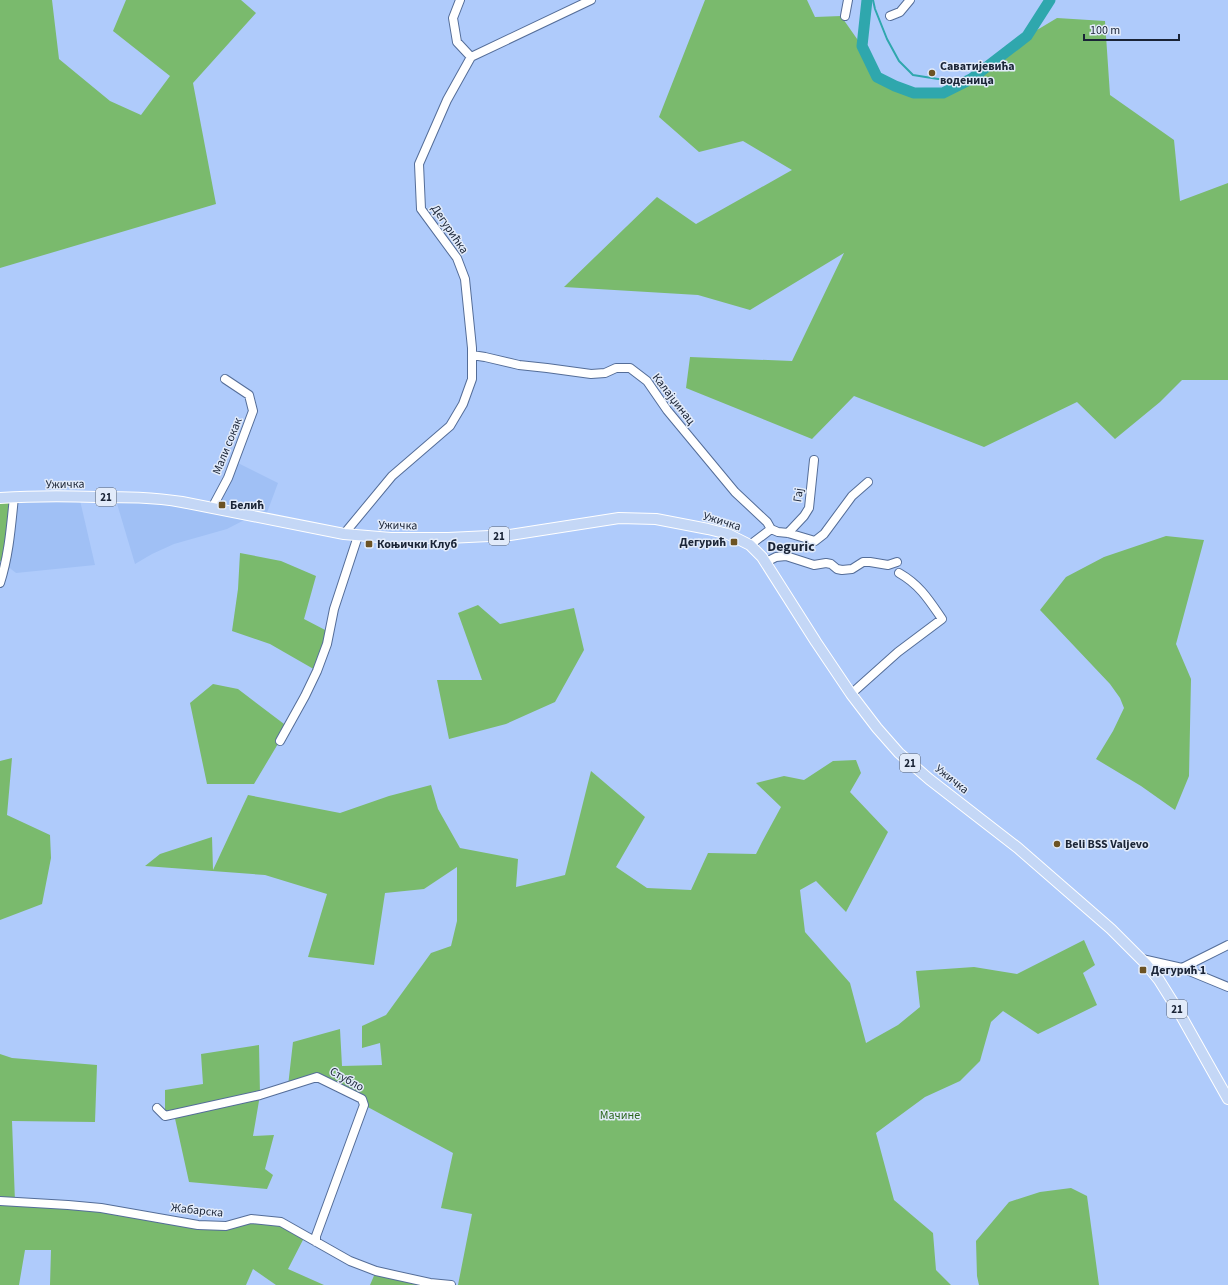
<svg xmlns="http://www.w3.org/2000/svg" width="1228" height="1285" font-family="'Source Sans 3',sans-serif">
	<rect width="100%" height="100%" fill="#afcbfb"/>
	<path fill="#a0c0f5" d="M234 461 278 483 265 518 252 516 227 529 174 544 152 554 135 564 115 497 212 508Z
		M79 496 95 565 16 573 6 565 14 497Z"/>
	<path fill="#7aba6d" d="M0 0H52L59 59 110 101 141 115 170 76 113 31 126 0H241L256 13 193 83 216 204 0 268Z
		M705 0H807L815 17 841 16 862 46 877 77 895 86 914 93H943L971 79 1027 36 1057 18 1105 21 1110 95 1174 140 1180 201 1228 183V380H1182L1160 402 1115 439 1077 402 984 447 854 396 812 439 686 388 690 357 792 361 844 253 750 310 698 295 564 287 657 197 696 224 792 170 743 141 699 152 659 117Z
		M14 497 6 565 0 561V498Z
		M1166 536 1204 540 1176 644 1191 679 1189 776 1175 810 1141 786 1096 759 1113 731 1124 708 1120 698 1110 684 1040 610 1066 577 1104 557Z
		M240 553 281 561 316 576 304 619 329 632 317 671 270 644 232 631 238 589Z
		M478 605 500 624 574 608 584 650 555 702 506 724 449 739 437 680H482L458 613Z
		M213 684 238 689 288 727 254 784H207L190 703Z
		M12 758 7 815 50 835 51 858 42 904 0 920V761Z
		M856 760 861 773 850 792 888 832 846 912 816 881 800 890 805 932 850 983 866 1043 898 1025 920 1007 916 971 974 967 1017 974 1084 940 1095 965 1083 973 1097 1005 1038 1034 1003 1011 991 1022 980 1061 960 1081 925 1097 876 1133 894 1200 933 1233 936 1270 951 1285H458L472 1214 441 1208 453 1153 364 1105 317 1077 288 1086 293 1042 340 1029 342 1066 382 1065 380 1043 362 1048V1026L386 1015 431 953 451 946 457 921V867L424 889 385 893 374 965 308 957 327 894 265 875 145 866 160 854 212 837 213 870 248 795 340 813 389 796 431 785 438 809 460 848 518 859 516 887 565 875 591 771 645 817 616 867 647 888 691 890 708 853 756 854 762 842 781 807 756 783 784 776 804 780 833 761Z
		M259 1045 260 1095 253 1136 274 1135 265 1169 273 1175 267 1189 189 1182 174 1114 165 1116V1090L203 1084 201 1054Z
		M0 1054 12 1058 97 1065 95 1122 12 1121 15 1202 226 1226 251 1219 281 1222 305 1236 288 1269 324 1285H276L253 1269 246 1285H50L51 1250H25L19 1285H0Z
		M1071 1188 1087 1196 1099 1285H979L977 1276 976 1241 1009 1202 1040 1192Z
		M376 1271 451 1285H370Z"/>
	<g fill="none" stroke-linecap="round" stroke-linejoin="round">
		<path stroke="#2fa7ad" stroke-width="2" d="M873 0 875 9 887 39 899 61 913 75 938 79H971"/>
		<path stroke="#2fa7ad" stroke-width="11" d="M867 0 862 46 877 77 895 86 914 93H943L971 79 1027 36 1050 0"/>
		<g stroke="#546d98" stroke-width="10">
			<path id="minor" d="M460 0 453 18 457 42 471 57
				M845 16 848 0
				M890 16 900 12 910 0
				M472 355 485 357 519 365 547 368 591 374 605 373 616 368H630L647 381 667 410 735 492 767 522 771 529 750 545
				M212 508 228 478 253 411 249 395 225 379
				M771 529 778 532 788 533 815 541 824 534 852 496 868 482
				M788 533 804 516 809 508 814 460
				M344 534 392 476 450 426 463 404 472 379V348L465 279 457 258 421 209 419 164 447 100 471 57 591 0
				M766 562 776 557 786 556 814 565 826 563 831 564 837 569 842 570 852 569 863 562H870L888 565 897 562
				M0 583C9 555 11 526 14 497
				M851 694 898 652 942 619C929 600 920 585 899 573
				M280 741 305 696 317 671 327 644 334 609 358 536
				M1142 959 1182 968 1228 987
				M1182 968 1228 945
				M157 1108 165 1116 260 1095 317 1077 362 1099 364 1105 316 1236V1242
				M0 1201 68 1205 101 1208 198 1225 226 1226 251 1219 281 1222 350 1261 376 1271 430 1283 451 1285"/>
		</g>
		<g stroke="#fff" stroke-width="12">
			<path id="major" d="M0 498C32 496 64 496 96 497 125 497 153 497 182 502L344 534 391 538H448L510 535 619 518 656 519 708 529 728 534 750 545 762 557 816 642 851 694 877 728 899 753 929 779 1018 848 1111 929 1146 964 1159 980 1179 1012 1228 1099"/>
		</g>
		<use href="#minor" stroke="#fff" stroke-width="8"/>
		<use href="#major" stroke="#c4d7f6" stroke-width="10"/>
	</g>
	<g fill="#6c5324" stroke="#e2ebfa" stroke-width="1.5">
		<circle cx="932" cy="73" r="4"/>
		<rect x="218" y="501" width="8" height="8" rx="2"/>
		<rect x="730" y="538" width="8" height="8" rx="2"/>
		<rect x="365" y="540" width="8" height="8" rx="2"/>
		<circle cx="1057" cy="844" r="4"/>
		<rect x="1139" y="966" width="8" height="8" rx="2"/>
	</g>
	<g text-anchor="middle" stroke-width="3" stroke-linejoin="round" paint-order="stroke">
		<g fill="#e2ebfa" stroke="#566071" stroke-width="1">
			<rect x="96" y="488" width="20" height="18" rx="3"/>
			<rect x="489" y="527" width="20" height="18" rx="3"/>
			<rect x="900" y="754" width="20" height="18" rx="3"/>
			<rect x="1167" y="1000" width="20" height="18" rx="3"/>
		</g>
		<g font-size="11" font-weight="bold" fill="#1a2436">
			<text x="106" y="501">21</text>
			<text x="499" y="540">21</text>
			<text x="910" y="767">21</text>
			<text x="1177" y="1013">21</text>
		</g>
		<g font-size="12" font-weight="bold" fill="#1a2436" stroke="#e2ebfa" text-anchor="start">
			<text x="940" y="70">Саватијевића<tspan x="940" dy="14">воденица</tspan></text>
			<text x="230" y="509">Белић</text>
			<text x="726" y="546" text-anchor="end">Дегурић</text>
			<text x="377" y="548">Коњички Клуб</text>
			<text x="1065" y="848">Beli BSS Valjevo</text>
			<text x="1151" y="974">Дегурић 1</text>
		</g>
		<g font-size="12" fill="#1a2436" stroke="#e2ebfa">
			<text transform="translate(450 229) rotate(56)" y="4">Дегурићка</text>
			<text transform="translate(674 399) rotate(52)" y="4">Калајџинац</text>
			<text transform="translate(227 446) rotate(-68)" y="4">Мали сокак</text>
			<text transform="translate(65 484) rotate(-1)" y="4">Ужичка</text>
			<text transform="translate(798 495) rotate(-82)" y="4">Гај</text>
			<text transform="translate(722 521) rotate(17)" y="4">Ужичка</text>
			<text transform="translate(398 525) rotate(1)" y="4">Ужичка</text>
			<text transform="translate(952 779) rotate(38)" y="4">Ужичка</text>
			<text transform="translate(347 1079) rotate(29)" y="4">Стубло</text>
			<text transform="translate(197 1210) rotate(6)" y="4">Жабарска</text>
		</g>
		<g font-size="12" fill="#2d6720" stroke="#e2ebfa">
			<text x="620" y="1119">Мачине</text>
		</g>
		<g font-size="14" font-weight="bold" fill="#1a2436" stroke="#e2ebfa">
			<text x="791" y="551">Deguric</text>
		</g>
	</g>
	<path d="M1084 34v6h95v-6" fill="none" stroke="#1a2436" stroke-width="2"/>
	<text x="1090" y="34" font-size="12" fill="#1a2436" stroke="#e2ebfa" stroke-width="3" paint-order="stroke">100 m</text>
</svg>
